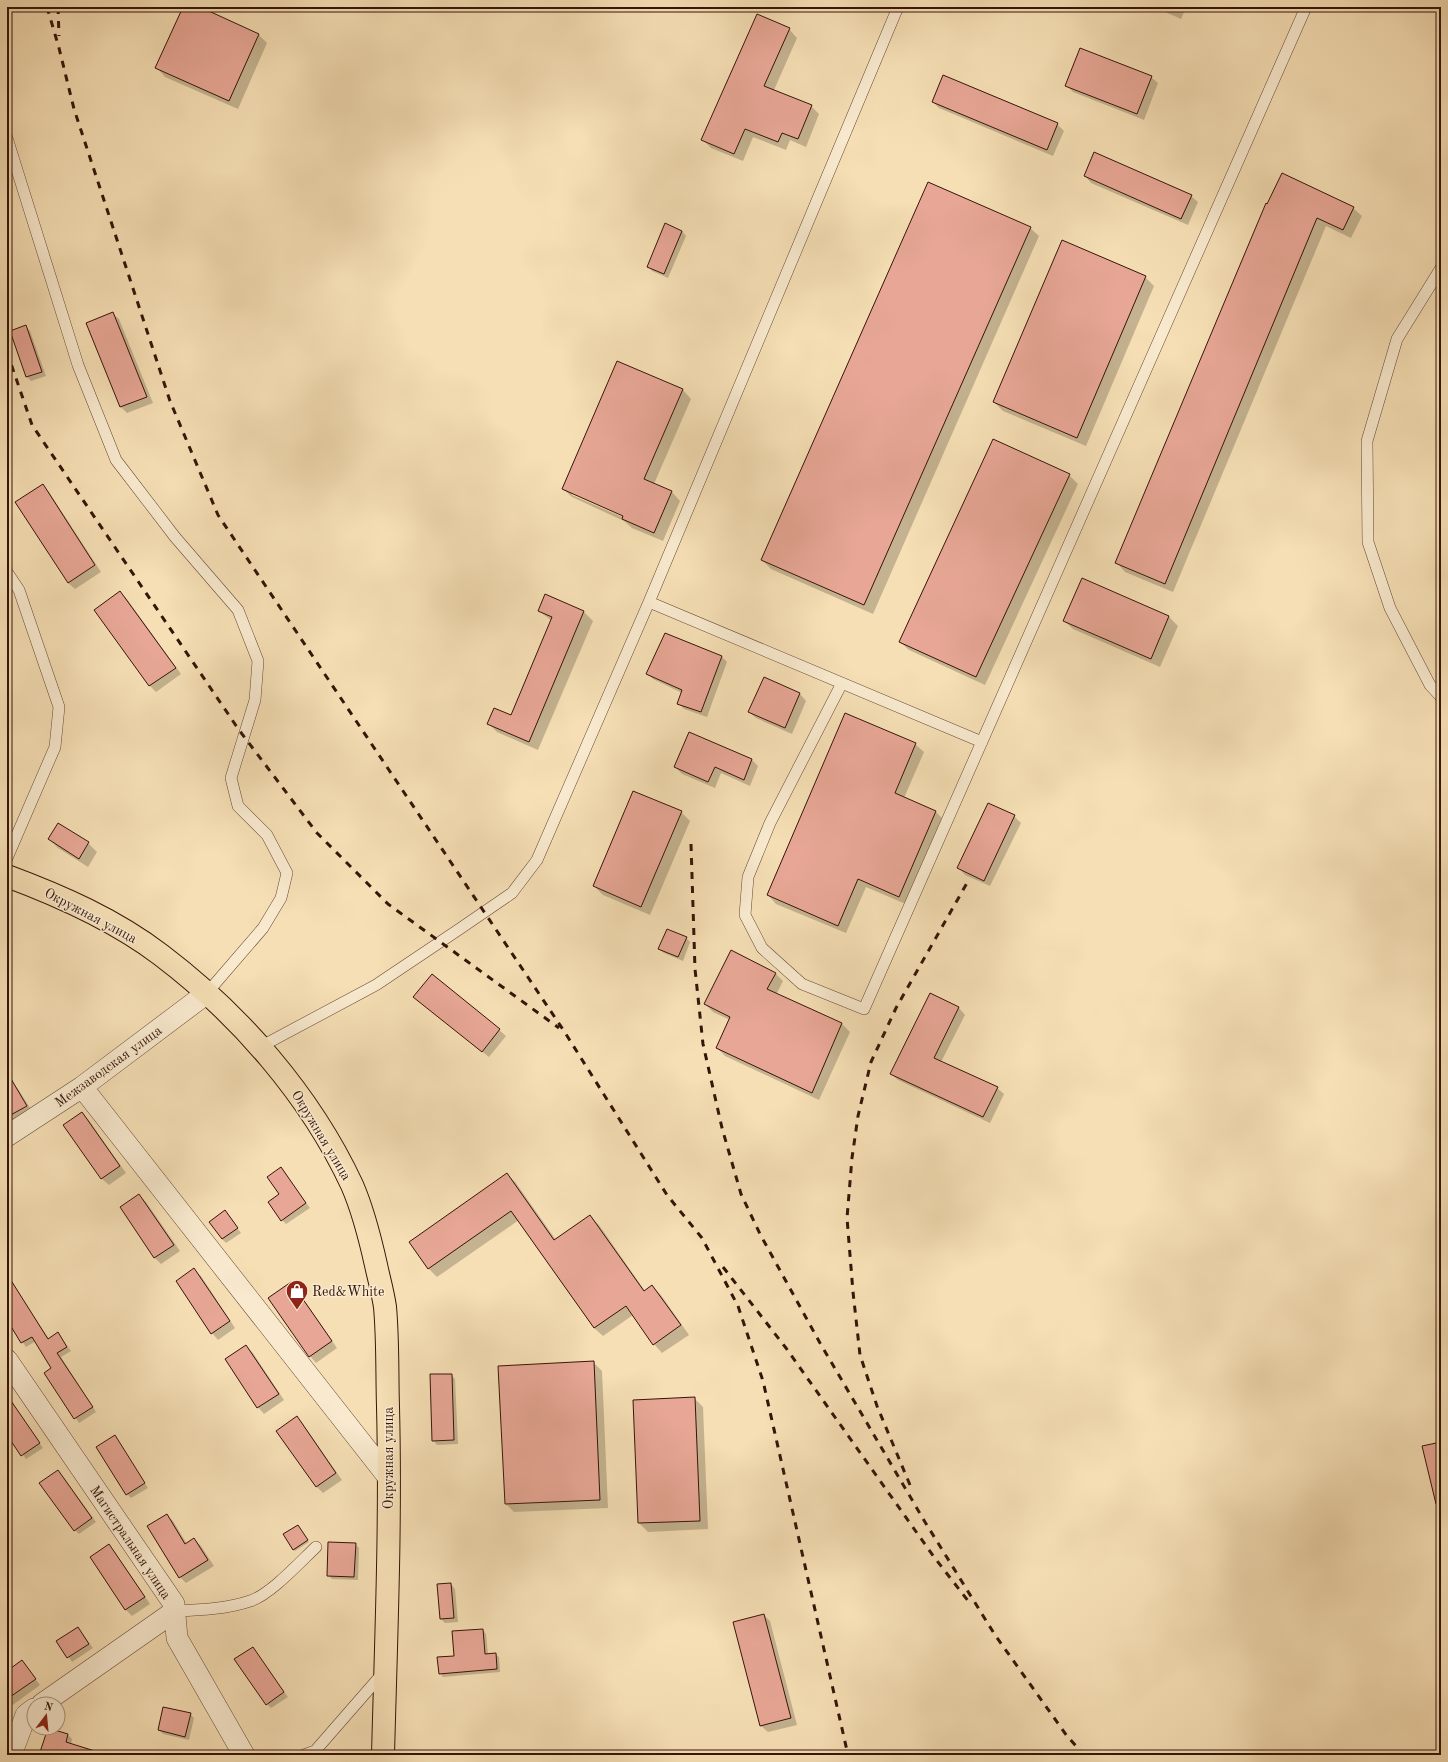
<svg xmlns="http://www.w3.org/2000/svg" width="1448" height="1762" font-family="'Old Standard TT',serif">
	<rect width="100%" height="100%" fill="#f6dfb5"/>
	<filter id="stains"><feTurbulence type="fractalNoise" baseFrequency=".005" numOctaves="4"/><feColorMatrix values="0 0 0 0 .2 0 0 0 0 .09 0 0 0 0 .02 0 0 0 .5 -.17"/></filter>
	<radialGradient id="worn" r=".72"><stop offset=".6" stop-color="#630" stop-opacity="0"/><stop offset="1" stop-color="#630" stop-opacity=".3"/></radialGradient>
	<path fill="#0003" fill-rule="evenodd" d="M184 7H197L258 34 267 43 238 109 165 77 157 68Z
		M1154 7H1186L1181 19Z
		M789 29 797 38 774 90 811 106 819 114 806 147 790 140 786 150 753 137 743 161 711 148 702 139Z
		M1151 77 1158 83 1144 120 1073 92 1066 85Z
		M933 102 1057 124 1064 131 1053 156 939 108Z
		M1085 176 1191 196 1198 202 1188 225 1091 183Z
		M1268 205 1353 208 1362 216 1351 238 1326 226 1173 592 1125 572 1117 563Z
		M665 225 682 231 686 236 668 278 652 271 648 266Z
		M1030 228 1039 236 873 614 771 569 762 560Z
		M1062 242 1145 277 1154 286 1086 446 1003 411 994 402Z
		M112 313 119 319 153 403 127 413 121 407 87 323Z
		M26 327 30 331 46 376 31 381 27 377Z
		M618 362 683 390 691 399 654 484 672 492 680 501 663 541 632 528 624 521 572 497 563 489ZM572 492 628 517 627 519 572 495Z
		M1069 475 1078 484 985 685 909 650 900 642Z
		M43 486 49 492 101 572 75 589 68 583Z
		M1082 579 1169 617 1178 626 1160 667 1073 629 1064 621Z
		M120 592 127 599 181 674 156 692 150 686 95 610Z
		M546 596 584 612 593 621 538 750 497 732 488 723 511 716 552 621 539 611Z
		M666 634 722 657 727 662 707 717 684 709 678 703 682 693 653 679 647 674Z
		M764 678 800 694 806 701 792 734 756 718 749 712Z
		M690 733 752 760 758 766 750 786 721 773 715 788 682 774 675 767Z
		M915 744 924 752 904 798 935 811 944 820 908 905 866 887 846 933 776 904 768 895Z
		M681 812 690 821 650 915 603 895 594 886Z
		M1014 816 1021 823 990 886 965 875 959 868Z
		M49 839 88 843 97 852 88 867 58 848Z
		M686 938 690 942 683 961 664 953 659 949Z
		M775 973 783 981 776 995 842 1024 850 1032 819 1100 725 1056 717 1048 730 1020 713 1012 705 1004Z
		M931 994 959 1008 965 1015 941 1062 997 1088 1004 1094 990 1123 898 1080 891 1074Z
		M421 1003 499 1030 506 1036 489 1057Z
		M13 1083 18 1089 32 1111 7 1126V1087Z
		M82 1113 88 1119 126 1173 109 1185 102 1179 64 1125Z
		M281 1169 310 1208 286 1224 282 1220 280 1194Z
		M507 1174 516 1183 556 1240 590 1216 599 1225 645 1291 652 1286 661 1295 689 1335 662 1353 654 1344 633 1315 603 1336 594 1328 519 1220 437 1277 428 1268Z
		M139 1195 146 1202 180 1251 161 1264 155 1258 121 1208Z
		M225 1212 241 1233 226 1243 222 1239Z
		M194 1270 201 1276 235 1328 218 1340 212 1333Z
		M291 1284 297 1290 337 1348 316 1363 310 1356Z
		M14 1287 49 1339 58 1334 71 1351 61 1357 96 1412 79 1423 45 1373 53 1368 36 1341 26 1347 7 1319V1292Z
		M246 1346 253 1353 284 1400 264 1414 258 1407Z
		M593 1362 602 1371 608 1508 514 1512 506 1504Z
		M451 1375 455 1379 458 1444 437 1445 433 1440Z
		M694 1398 703 1407 708 1529 648 1532 639 1523Z
		M7 1404 14 1406 43 1448 26 1459 7 1433Z
		M297 1418 303 1424 342 1480 323 1493 316 1486Z
		M115 1437 148 1488 131 1498 127 1494Z
		M62 1475 96 1522 79 1534 75 1530Z
		M166 1515 173 1521 187 1544 194 1539 201 1546 214 1566 186 1583 180 1577Z
		M299 1528 309 1542 295 1551 293 1549Z
		M355 1544 359 1548 358 1580 332 1579 328 1575Z
		M109 1546 115 1552 150 1604 132 1616 126 1610 91 1558Z
		M451 1584 455 1589 458 1622 445 1623 441 1619Z
		M764 1615 770 1621 797 1725 768 1732 761 1726 735 1623Z
		M78 1628 93 1648 72 1662 58 1641Z
		M483 1630 486 1634 488 1654H495L499 1657 500 1672 443 1677 440 1673Z
		M252 1648 288 1697 271 1708 267 1704Z
		M22 1662 40 1685 10 1707 7 1704V1672Z
		M190 1714 194 1718 189 1740 163 1734 159 1730Z
		M48 1729 68 1735 72 1739 71 1744 78 1755H40Z"/>
	<path fill="#e8a796" stroke="#351408" d="M183 7H200L259 34 229 101 155 68Z
		M757 14 790 28 764 86 812 105 798 139 782 133 778 142 745 129 734 154 701 140Z
		M1080 48 1152 76 1137 114 1065 86Z
		M943 75 1058 123 1047 150 932 102Z
		M1094 152 1192 195 1181 219 1084 176Z
		M1282 173 1354 207 1343 230 1317 218 1165 584 1115 563 1266 203 1267 204Z
		M928 182 1031 227 864 605 761 560Z
		M665 223 682 231 664 274 647 267Z
		M1062 240 1146 276 1077 438 993 402Z
		M113 312 147 397 120 407 86 323Z
		M26 325 42 372 26 377 10 331Z
		M617 361 683 389 644 479 672 491 654 533 622 519 623 516 562 489Z
		M993 439 1070 474 976 677 899 642Z
		M43 484 95 565 68 583 15 502Z
		M1082 578 1169 616 1151 659 1063 621Z
		M120 591 176 668 149 686 94 610Z
		M545 594 584 611 529 742 487 724 494 708 511 715 552 617 538 611Z
		M665 633 722 656 701 712 677 704 682 690 646 674Z
		M764 677 800 693 785 728 748 712Z
		M845 713 916 743 895 793 936 811 899 897 858 879 838 926 767 895Z
		M689 732 752 759 744 780 715 767 708 782 674 767Z
		M633 791 682 811 641 907 593 886Z
		M988 803 1015 815 984 881 957 868Z
		M58 823 89 842 79 859 48 839Z
		M667 929 687 937 678 957 658 949Z
		M731 950 776 973 767 989 842 1023 812 1093 716 1048 730 1017 704 1004Z
		M432 974 500 1029 482 1052 413 997Z
		M930 993 959 1007 934 1058 998 1087 983 1117 890 1074Z
		M7 1072 27 1106 7 1117Z
		M82 1112 120 1166 101 1179 63 1125Z
		M281 1167 306 1203 281 1221 268 1202 279 1194 267 1177Z
		M507 1173 554 1240 590 1215 644 1291 652 1285 681 1325 653 1345 626 1306 594 1328 511 1211 428 1269 409 1242Z
		M139 1194 174 1245 154 1258 120 1207Z
		M225 1210 238 1228 222 1239 209 1222Z
		M194 1268 230 1321 211 1334 176 1281Z
		M7 1274 48 1339 58 1332 67 1347 57 1353 93 1407 74 1419 44 1373 51 1368 32 1337 21 1343 7 1320Z
		M291 1282 332 1341 309 1357 268 1298Z
		M246 1345 279 1394 257 1408 225 1359Z
		M594 1361 600 1500 505 1504 498 1366Z
		M430 1374H452L454 1440 432 1441Z
		M7 1395 40 1443 21 1456 7 1435Z
		M695 1397 700 1521 638 1523 633 1400Z
		M297 1416 336 1473 316 1487 276 1431Z
		M115 1435 145 1483 126 1495 96 1447Z
		M1441 1442V1503L1436 1504 1422 1446Z
		M58 1470 92 1518 74 1531 39 1483Z
		M167 1514 185 1544 194 1538 208 1560 179 1578 147 1526Z
		M298 1525 308 1540 293 1550 283 1534Z
		M328 1542 356 1543 354 1577 327 1576Z
		M109 1544 145 1597 125 1610 90 1557Z
		M451 1583 454 1618 440 1619 437 1584Z
		M764 1614 791 1718 760 1726 733 1622Z
		M78 1627 89 1644 67 1658 56 1641Z
		M483 1629 485 1654 496 1653 497 1669 439 1674 437 1657 454 1656 452 1631Z
		M253 1647 284 1692 266 1705 234 1659Z
		M22 1660 36 1679 7 1699V1671Z
		M163 1707 191 1713 185 1737 158 1730Z
		M48 1728 68 1734 66 1742 98 1752V1755H39Z"/>
	<g fill="none" stroke-linecap="round" stroke-linejoin="round">
		<g stroke="#654733" stroke-width="12">
			<path id="service" d="M7 138 78 365 116 460 175 537 238 610 258 661 255 700 231 778 238 806 267 835 287 873 281 898 263 928 207 993
				M1441 268 1397 339 1367 441 1368 542 1390 608 1430 685 1441 697
				M7 572 19 590 59 707 55 747 7 858
				M649 602 982 742
				M842 683 770 823 748 877 745 915 762 948 802 984 864 1009 1306 7
				M260 1047 376 985 458 930 512 893 537 860 649 602 898 7
				M175 1611C199 1610 227 1609 250 1601 270 1595 300 1562 316 1547
				M304 1755 315 1751 383 1673"/>
		</g>
		<g stroke="#654733" stroke-width="22">
			<path id="minor" d="M82 1087 389 1478
				M7 1136 82 1087 207 993
				M7 1360 174 1604 177 1638 244 1755
				M42 1704 175 1611
				M11 1755 26 1715 34 1709"/>
		</g>
		<g stroke="#351408" stroke-width="24">
			<path id="trunk" d="M7 876C61 896 115 920 161 955 239 1014 310 1095 352 1185 363 1210 370 1238 376 1265 379 1279 383 1293 385 1307 388 1340 387 1374 388 1407 391 1523 386 1639 383 1755"/>
		</g>
		<use href="#service" stroke="#f9eacf" stroke-width="11"/>
		<use href="#minor" stroke="#f9eacf" stroke-width="21"/>
		<use href="#trunk" stroke="#f6dfb5" stroke-width="22"/>
		<path stroke="#351408" stroke-width="3" stroke-dasharray="7 7" stroke-linecap="butt" d="M47 7 59 48 74 109 170 401 218 515 564 1031 667 1195 702 1238 738 1306 763 1381 848 1755
			M58 7 59 36
			M7 352 32 425 239 730 317 833 388 904 559 1028
			M691 844 695 969 703 1044 722 1128 741 1194 760 1234 820 1343 925 1522 995 1635 1067 1736 1084 1755
			M723 1267 786 1348 934 1557 969 1602
			M910 1485 877 1406 860 1355 853 1292 847 1218 852 1158 858 1116 871 1062 896 1008 967 883"/>
	</g>
	<defs>
		<g id="shop-pin" transform="scale(1.15)"><path d="M0 17L-7.5 6A9.5 9.5 0 1 1 7.5 6Z" fill="#8f2418" stroke="#f9eacf"/><path d="M-5-2.5h2.3a2.7 3.5 0 0 1 5.4 0H5L5.5 6h-11ZM-1.5-2.5h3a1.5 2.3 0 0 0-3 0Z" fill="#fff"/></g>
	</defs>
	<g fill-rule="evenodd">
		<use href="#shop-pin" x="297" y="1291"/>
	</g>
	<g text-anchor="middle" stroke-width="3" stroke-linejoin="round" paint-order="stroke">
		<g font-size="14" fill="#351408" stroke="#f9eacf">
			<text transform="translate(91 915) rotate(28)" y="5">Окружная улица</text>
			<text transform="translate(108 1066) rotate(-36)" y="5">Межзаводская улица</text>
			<text transform="translate(322 1135) rotate(59)" y="5">Окружная улица</text>
			<text transform="translate(388 1458) rotate(-90)" y="5">Окружная улица</text>
			<text transform="translate(131 1542) rotate(56)" y="5">Магистральная улица</text>
		</g>
		<g font-size="14" fill="#351408" stroke="#f9eacf" text-anchor="start">
			<text x="312" y="1296">Red&amp;White</text>
		</g>
	</g>
	<rect width="1448" height="1762" fill="none" stroke="#f6dfb5" stroke-width="24"/>
	<rect x="8" y="8" width="1432" height="1746" fill="none" stroke="#351408" stroke-width="2"/>
	<rect x="12" y="12" width="1424" height="1738" fill="none" stroke="#351408"/>
	<g transform="translate(46 1716) rotate(16)"><circle r="19" fill="#f9eacf" stroke="#ab947f"/>
	<path d="M0-3L7 15L0 10L-7 15Z" fill="#8f2418"/>
	<text y="-6" font-size="11" font-weight="bold" text-anchor="middle" fill="#351408">N</text>
	</g>
	<rect width="100%" height="100%" filter="url(#stains)"/>
	<rect width="100%" height="100%" fill="url(#worn)"/>
</svg>
